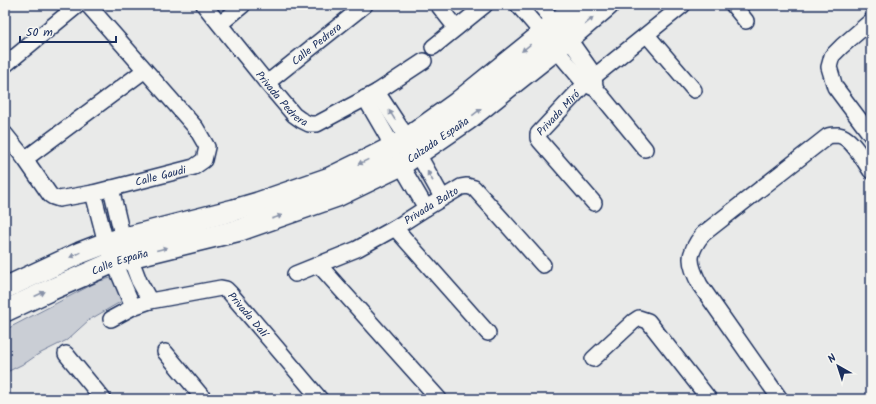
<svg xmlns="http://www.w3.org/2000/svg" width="876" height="404" font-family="Kalam,sans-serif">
	<rect width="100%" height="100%" fill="#e9eae9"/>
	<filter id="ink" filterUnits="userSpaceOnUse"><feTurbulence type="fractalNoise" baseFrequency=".025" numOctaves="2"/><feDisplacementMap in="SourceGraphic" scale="8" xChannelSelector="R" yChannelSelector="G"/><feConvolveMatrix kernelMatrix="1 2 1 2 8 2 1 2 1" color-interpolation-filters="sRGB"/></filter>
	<g filter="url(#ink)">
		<path fill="#caced5" stroke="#727e9a" d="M111 278 115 281 123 297 122 301 89 320 67 340 37 355 27 362 5 373V330L99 281Z"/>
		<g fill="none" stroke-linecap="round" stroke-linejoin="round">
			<g stroke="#1b2f5e" stroke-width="18">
				<g id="street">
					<path id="s1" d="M204 5 267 83 294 115 301 120 309 124H317L377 92 424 61"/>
					<path d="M438 5 456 28"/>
					<path d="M518 5 543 34 585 84 596 89 645 149"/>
					<path d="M540 5 568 38 590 69 594 77 595 86"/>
					<path d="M733 5 746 21"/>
					<path d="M871 21 842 46 832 56 829 67 835 87 871 135"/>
					<path d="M220 24 243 5"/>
					<path d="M647 35 694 90"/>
					<path d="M433 47 485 5"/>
					<path d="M5 65 78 5"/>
					<path id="s2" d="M267 83 365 5"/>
					<path d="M377 92 400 127 408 138 418 154 442 197"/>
					<path d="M365 98 387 136 391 148 426 208"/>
					<path id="s3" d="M5 134 25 159 50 195 53 197 59 199 93 193 194 167 204 160 207 147 196 128 88 5"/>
					<path d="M25 159 145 70"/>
					<path d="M111 188 123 239 139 281 150 301"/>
					<path d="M93 193 106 243 133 307"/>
					<path id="s4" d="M594 203 540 141 538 138V134L585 84 683 5"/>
					<path d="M395 228 488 333"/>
					<path d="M319 265 439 399"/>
					<path id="s5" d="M295 274 357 249 395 228 426 208 461 187 467 186 474 188 543 265"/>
					<path id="s6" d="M111 319 133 307 150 301 221 288 226 289 230 293 320 399"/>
					<path d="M165 352 204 399"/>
					<path d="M66 354 103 399"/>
					<path d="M593 359 633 322 639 318 648 321 709 399"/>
					<path d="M780 399 700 285C688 262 687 254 703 234L828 136C831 135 834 135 838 135 852 137 863 160 871 171"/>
				</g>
			</g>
			<g stroke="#1b2f5e" stroke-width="24">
				<g id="secondary">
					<path d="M5 288 80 253 106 243 234 210 258 203 330 178 367 160 391 148 408 138 457 103 578 5"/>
					<path id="s7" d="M5 311 50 290 114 262 130 257 240 230 337 196 401 165 468 119 556 49 608 5"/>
				</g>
			</g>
			<use href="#street" stroke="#f6f6f2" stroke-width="15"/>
			<use href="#secondary" stroke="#f6f6f2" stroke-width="21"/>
		</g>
		<defs><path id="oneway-solid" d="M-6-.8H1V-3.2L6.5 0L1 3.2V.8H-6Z"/></defs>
		<g fill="#8892a8">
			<use href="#oneway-solid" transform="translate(589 21) rotate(-40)"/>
			<use href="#oneway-solid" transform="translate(526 48) rotate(141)"/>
			<use href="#oneway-solid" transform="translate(477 112) rotate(-38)"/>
			<use href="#oneway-solid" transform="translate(392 115) rotate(-122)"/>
			<use href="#oneway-solid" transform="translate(363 162) rotate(154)"/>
			<use href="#oneway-solid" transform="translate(430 176) rotate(-119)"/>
			<use href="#oneway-solid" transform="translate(277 217) rotate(-19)"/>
			<use href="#oneway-solid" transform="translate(162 249) rotate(-14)"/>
			<use href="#oneway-solid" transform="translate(75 255) rotate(156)"/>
			<use href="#oneway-solid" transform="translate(40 294) rotate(-25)"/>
		</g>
	</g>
	<g text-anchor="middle" stroke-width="3.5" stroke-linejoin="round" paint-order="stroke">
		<g font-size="11" fill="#1b2f5e" stroke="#f6f6f2">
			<text dy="4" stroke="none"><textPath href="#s2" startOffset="63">Calle Pedrera</textPath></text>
			<text dy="4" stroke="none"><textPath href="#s1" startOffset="122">Privada Pedrera</textPath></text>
			<text dy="4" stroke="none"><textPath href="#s4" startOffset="119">Privada Miró</textPath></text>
			<text dy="4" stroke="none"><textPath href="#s7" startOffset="468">Calzada España</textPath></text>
			<text dy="4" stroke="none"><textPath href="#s3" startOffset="190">Calle Gaudi</textPath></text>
			<text dy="4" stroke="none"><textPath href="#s5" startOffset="153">Privada Balto</textPath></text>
			<text dy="4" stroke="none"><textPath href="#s7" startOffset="125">Calle España</textPath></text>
			<text dy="4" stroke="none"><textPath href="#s6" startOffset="154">Privada Dalí</textPath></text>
		</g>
	</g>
	<rect width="876" height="404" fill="none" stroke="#f6f6f2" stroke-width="20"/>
	<rect x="10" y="10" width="856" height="384" fill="none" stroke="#1b2f5e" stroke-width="1.5" filter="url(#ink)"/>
	<g transform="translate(838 366) rotate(321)" stroke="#f6f6f2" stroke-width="3" paint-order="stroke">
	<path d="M0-3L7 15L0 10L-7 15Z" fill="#1b2f5e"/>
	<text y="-6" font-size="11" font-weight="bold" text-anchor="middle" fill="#1b2f5e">N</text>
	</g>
	<path d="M20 36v6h96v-6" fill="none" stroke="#1b2f5e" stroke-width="2"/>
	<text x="26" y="36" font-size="12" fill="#1b2f5e" stroke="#f6f6f2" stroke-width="3" paint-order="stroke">50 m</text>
</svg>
